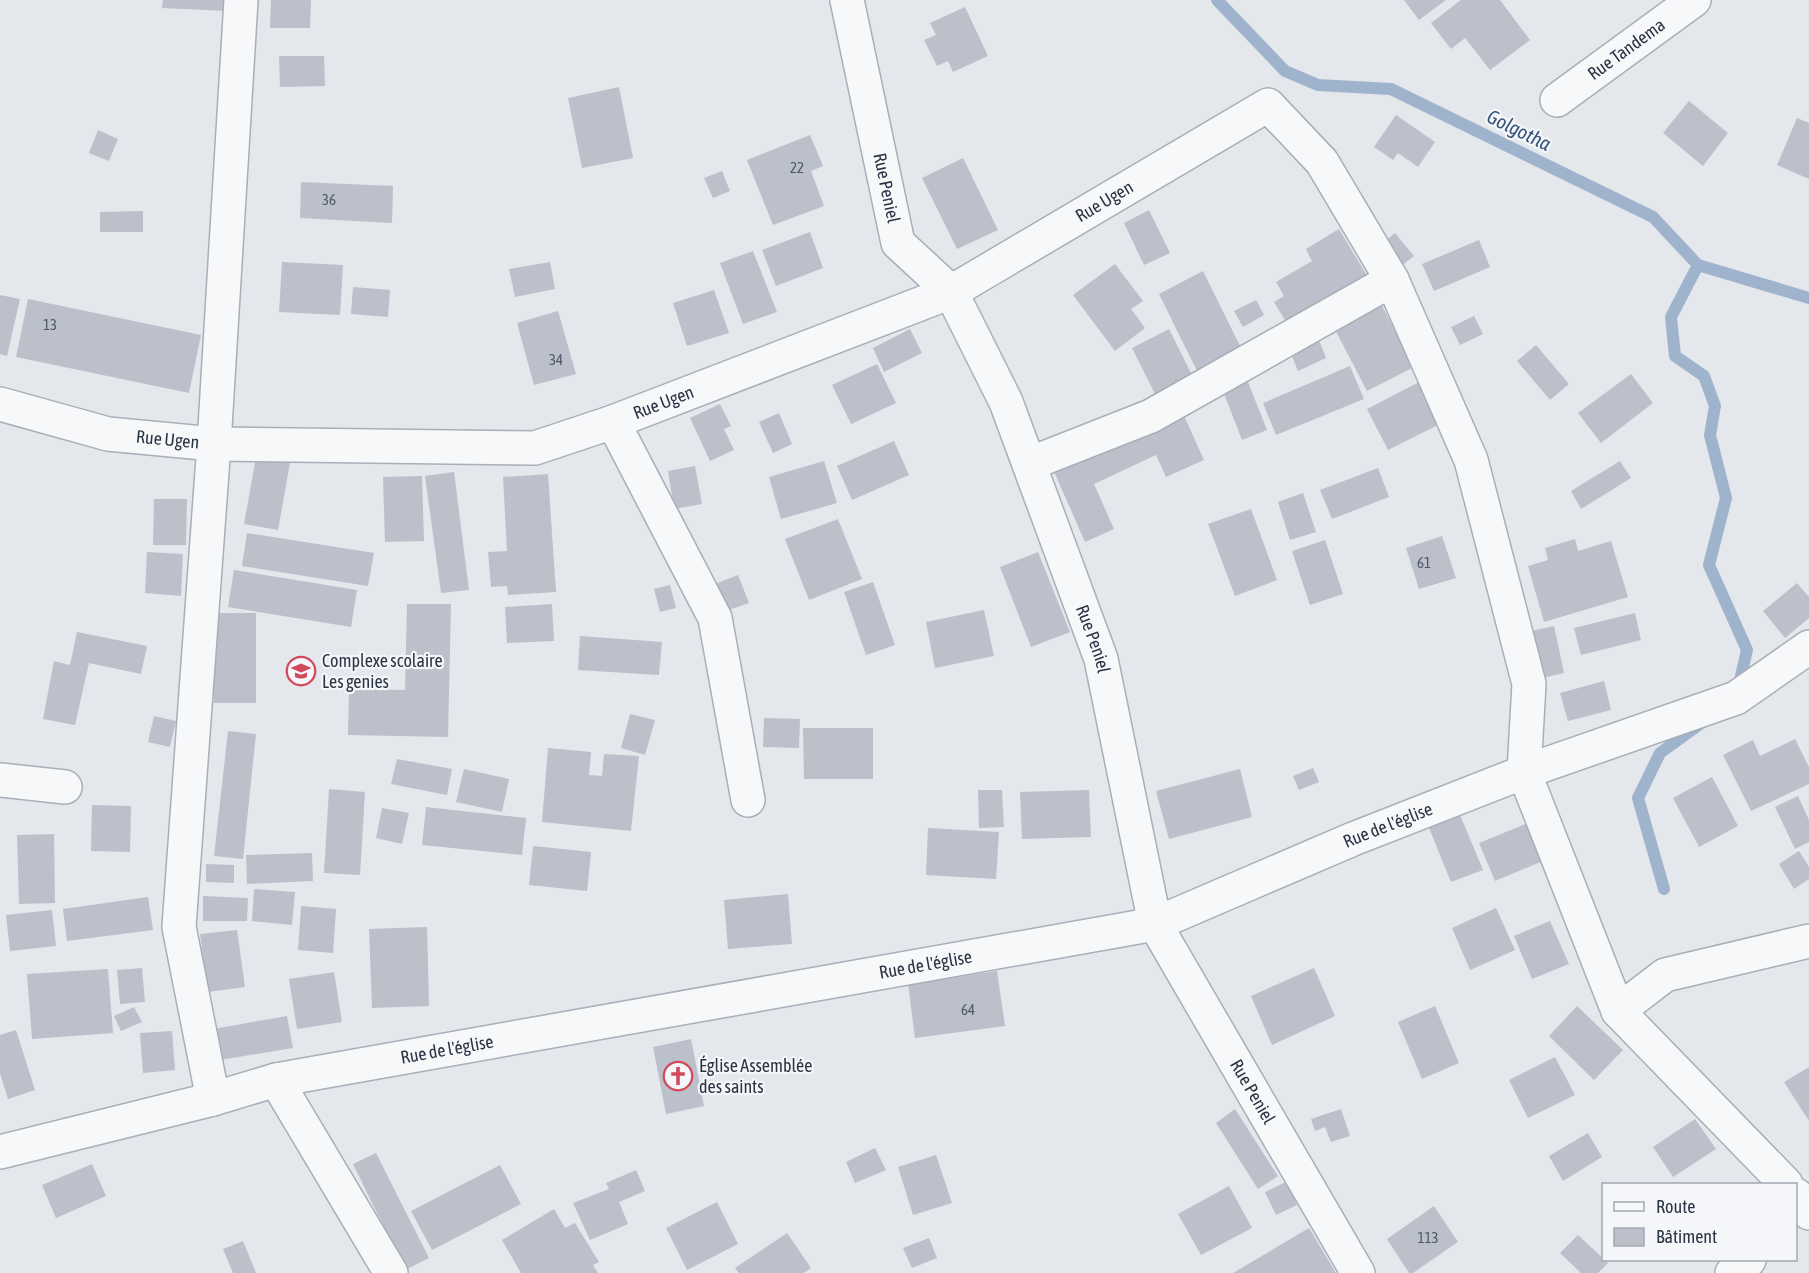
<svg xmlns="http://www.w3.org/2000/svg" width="1809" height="1273" font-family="'Asap Condensed',sans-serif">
	<rect width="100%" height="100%" fill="#e4e7ec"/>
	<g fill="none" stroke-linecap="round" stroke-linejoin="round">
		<path stroke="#9fb4cc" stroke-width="12" d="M1217 0 1285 71 1318 85 1391 89 1653 217 1698 265 1809 298
			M1698 265 1671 317 1675 356 1704 376 1715 406 1710 435 1726 498 1709 565 1747 650 1738 689
			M1664 889 1638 798 1660 753 1700 724"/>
	</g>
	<path fill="#bbc0ca" d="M163 0H229L228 11 162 8Z
		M271 0H311L310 28H270Z
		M1404 0H1446L1419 20Z
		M1461 0H1500L1530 40 1490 70 1465 38 1451 49 1431 23Z
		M965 7 988 56 953 72 948 61 937 66 924 40 936 35 930 23Z
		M279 56H324L325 86 280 87Z
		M619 87 633 158 582 168 568 98Z
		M1689 101 1728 133 1703 166 1663 133Z
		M1396 115 1435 142 1418 167 1398 153 1393 160 1374 147Z
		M1797 118 1809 123V179L1777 165Z
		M98 130 118 139 109 161 89 153Z
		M810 135 823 166 811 171 824 206 773 225 747 160Z
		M963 158 998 230 957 249 922 178Z
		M722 171 730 191 713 198 704 178Z
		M301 182 393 186 392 223 300 218Z
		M1149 210 1170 253 1144 265 1124 223Z
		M143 211V232H100V212Z
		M1339 229 1372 284 1292 332 1274 302 1284 296 1276 282 1312 261 1306 249Z
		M810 232 823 268 776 286 762 250Z
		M1395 233 1414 256 1396 270 1377 247Z
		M1479 240 1490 267 1434 291 1422 264Z
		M753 251 777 312 743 324 720 263Z
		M282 262 343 265 340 315 279 312Z
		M550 262 555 289 515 297 509 269Z
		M1115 264 1143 301 1131 309 1145 328 1115 351 1073 295Z
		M1203 271 1243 352 1199 375 1159 294Z
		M353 287 390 290 388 317 351 314Z
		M714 290 729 333 687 346 673 303Z
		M0 295 20 299 7 356 0 354Z
		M1377 296 1414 367 1367 391 1330 320Z
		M28 299 201 335 189 393 16 357Z
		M1256 300 1264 315 1243 327 1234 311Z
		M558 311 576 374 534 385 517 323Z
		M1474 316 1483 334 1460 345 1451 327Z
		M910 329 922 353 884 372 873 348Z
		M1169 329 1196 383 1159 402 1132 348Z
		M1316 332 1326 358 1298 371 1287 344Z
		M1536 345 1569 384 1550 400 1517 361Z
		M877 364 896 403 851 424 832 385Z
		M1350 366 1364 399 1276 435 1263 403Z
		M1631 374 1653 403 1601 443 1578 413Z
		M1246 377 1267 430 1242 440 1221 386Z
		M1427 378 1448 420 1388 450 1367 409Z
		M720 404 731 426 724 429 734 450 710 461 690 418Z
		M1181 409 1204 460 1166 477 1156 455 1094 484 1114 529 1085 542 1052 467Z
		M779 413 792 444 773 453 759 422Z
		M894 441 909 475 852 500 837 466Z
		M256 457 290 463 278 530 244 524Z
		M824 461 837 503 781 519 769 477Z
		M1620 461 1631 478 1581 509 1571 491Z
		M695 466 702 504 674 509 668 471Z
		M1378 468 1389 497 1332 519 1320 490Z
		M454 472 469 590 441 593 425 476Z
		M548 474 556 592 508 595 507 586 491 587 488 552 507 551 503 477Z
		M422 476 424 541 385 542 383 477Z
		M1303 493 1316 532 1290 540 1278 502Z
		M154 499H187L186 545H153Z
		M1251 509 1277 580 1235 596 1208 524Z
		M838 519 862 579 809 600 785 539Z
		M247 533 374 553 368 586 242 566Z
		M1442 536 1456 578 1419 589 1406 548Z
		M1575 539 1578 551 1611 541 1628 597 1544 622 1528 566 1548 560 1545 548Z
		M1325 540 1343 594 1310 605 1292 551Z
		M147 552 183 554 181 596 145 593Z
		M1038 552 1070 632 1031 647 1000 567Z
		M234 570 357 590 351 627 228 607Z
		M738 575 749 603 720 613 710 586Z
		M873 582 895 645 866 655 844 592Z
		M1797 583 1809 597V618L1785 638 1763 611Z
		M670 585 676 608 660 612 654 589Z
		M407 604H451L448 737 348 735 349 689 405 690Z
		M552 604 554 641 507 643 505 607Z
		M984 610 994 656 935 668 926 622Z
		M214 613H256V703H214Z
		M1635 613 1641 640 1581 655 1574 628Z
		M1554 626 1564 673 1538 679 1527 632Z
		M77 632 147 646 141 674 89 663 75 725 43 719 54 661 70 665Z
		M580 636 662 642 659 675 578 670Z
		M1604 681 1611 710 1568 721 1560 693Z
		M630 714 655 720 645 755 621 748Z
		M154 716 176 721 170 747 148 742Z
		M764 718 800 719 799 748 763 747Z
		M803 728H873V779H804Z
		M228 731 256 734 243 859 214 856Z
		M1795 739 1809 767V784L1751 811 1723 755 1753 740 1760 756Z
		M548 748 591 752 589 775 602 776 604 754 639 756 631 831 542 822Z
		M397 759 452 769 447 795 391 784Z
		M1313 768 1319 782 1299 790 1293 776Z
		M464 769 509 779 502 812 456 802Z
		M1240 769 1252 817 1169 839 1156 791Z
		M1712 777 1738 826 1699 847 1673 798Z
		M329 789 365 792 360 875 324 873Z
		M978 790H1002L1004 827 979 828Z
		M1089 790 1091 837 1022 839 1020 792Z
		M1798 796 1809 820V842L1795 849 1775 807Z
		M92 805 131 806 130 852 91 851Z
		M426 807 526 818 522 855 422 845Z
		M382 808 409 813 402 844 376 838Z
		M1458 810 1483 870 1451 882 1427 823Z
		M1528 823 1543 861 1495 881 1479 843Z
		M928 828 999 832 996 879 926 875Z
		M54 834 55 903 19 904 17 835Z
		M533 846 591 852 587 891 529 885Z
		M1799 851 1809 867V879L1794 889 1779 864Z
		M312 853 313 881 247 884 246 855Z
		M206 864 234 865V883L206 882Z
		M254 889 295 892 292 925 252 921Z
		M788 894 792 944 728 949 724 900Z
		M203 896 248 898 247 921H203Z
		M148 897 153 930 67 941 63 909Z
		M301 906 336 909 333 953 298 950Z
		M1496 908 1515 950 1470 970 1452 928Z
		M52 910 56 946 10 951 6 915Z
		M1550 921 1569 964 1532 979 1514 936Z
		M427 927 429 1006 372 1008 369 929Z
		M237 930 245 987 208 992 200 934Z
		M142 968 145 1002 120 1004 117 970Z
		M1314 968 1335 1016 1272 1045 1251 996Z
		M108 969 113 1033 32 1039 27 974Z
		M997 971 1005 1026 915 1038 908 984Z
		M334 972 342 1022 297 1029 289 979Z
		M1435 1006 1459 1063 1422 1079 1398 1022Z
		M1577 1006 1623 1050 1594 1080 1549 1036Z
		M134 1007 142 1022 121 1031 114 1016Z
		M287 1016 293 1048 214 1061 208 1030Z
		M16 1030 35 1090 8 1099 0 1073V1035Z
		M172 1031 175 1070 143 1073 140 1033Z
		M691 1039 704 1106 666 1114 653 1047Z
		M1555 1057 1575 1095 1528 1118 1509 1080Z
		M1809 1067V1121L1784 1082Z
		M1235 1109 1278 1176 1258 1189 1216 1123Z
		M1341 1109 1350 1136 1331 1142 1325 1127 1315 1131 1311 1119Z
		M1695 1119 1716 1149 1673 1177 1653 1147Z
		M1588 1133 1602 1157 1563 1181 1549 1156Z
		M875 1148 886 1170 855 1183 846 1162Z
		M376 1153 429 1258 405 1270 353 1164Z
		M936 1155 952 1203 913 1215 898 1167Z
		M92 1164 106 1196 56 1218 42 1185Z
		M500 1165 521 1204 432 1250 411 1211Z
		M636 1170 645 1191 619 1202 628 1224 590 1240 573 1203 609 1189 606 1183Z
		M1286 1182 1297 1205 1276 1215 1265 1192Z
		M1229 1186 1252 1228 1201 1255 1178 1214Z
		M717 1202 738 1244 687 1270 666 1228Z
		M1434 1206 1458 1242 1413 1273H1409L1387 1239Z
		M554 1209 565 1228 575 1223 599 1262 593 1265 598 1273H521L502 1240Z
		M1309 1228 1336 1273H1233Z
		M787 1233 811 1268 804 1273H739L735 1268Z
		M1578 1235 1608 1263 1598 1273H1581L1560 1253Z
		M929 1238 937 1258 912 1268 903 1248Z
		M243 1241 256 1273H233L223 1249Z"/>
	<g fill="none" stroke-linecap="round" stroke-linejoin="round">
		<g stroke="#a9aeb7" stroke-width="36">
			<g id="minor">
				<path id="s1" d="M847 0 898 243 951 292 1006 402 1101 659 1155 924 1358 1273"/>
				<path id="s2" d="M1557 100 1694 0"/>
				<path id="s3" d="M0 404 108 434 214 444 535 448 613 422 951 292 1268 105 1322 162 1392 280 1471 460 1529 684 1524 772 1618 1011 1786 1184"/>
				<path d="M613 422 715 618 748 800"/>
				<path d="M1029 464 1151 416 1392 280"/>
				<path d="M0 780 65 787"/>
				<path d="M1618 1011 1665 975 1809 941"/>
				<path d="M276 1080 391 1273"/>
				<path d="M213 1099 179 927 214 444 241 0"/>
				<path id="s4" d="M0 1152 213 1099 276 1080 1155 924 1353 839 1524 772 1736 698 1809 647"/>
				<path d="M1796 1195 1809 1213"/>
				<path d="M1732 1273 1749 1260"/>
			</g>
		</g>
		<use href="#minor" stroke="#f7f8fa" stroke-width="33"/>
	</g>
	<defs>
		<g id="school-ring" transform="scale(1.5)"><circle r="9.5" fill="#f4f6f9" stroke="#d1495b" stroke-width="1.5"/><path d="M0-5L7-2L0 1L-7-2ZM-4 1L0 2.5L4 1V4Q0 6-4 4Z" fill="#d1495b"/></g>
		<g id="church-ring" transform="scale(1.5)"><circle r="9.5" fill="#f4f6f9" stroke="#d1495b" stroke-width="1.5"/><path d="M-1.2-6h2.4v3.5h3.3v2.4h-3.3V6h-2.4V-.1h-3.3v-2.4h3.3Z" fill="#d1495b"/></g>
	</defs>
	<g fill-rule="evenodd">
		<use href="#school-ring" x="301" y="671"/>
		<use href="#church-ring" x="678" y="1076"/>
	</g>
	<g text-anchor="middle" stroke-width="4.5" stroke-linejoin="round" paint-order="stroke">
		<g font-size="15" fill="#4f5766">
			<text x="797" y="173">22</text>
			<text x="329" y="205">36</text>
			<text x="50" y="330">13</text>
			<text x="556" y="365">34</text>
			<text x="1424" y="568">61</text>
			<text x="968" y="1015">64</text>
			<text x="1428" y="1243">113</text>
		</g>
		<g font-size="18" fill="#2b3445" stroke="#f4f6f9">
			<text dy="6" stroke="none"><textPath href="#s2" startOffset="86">Rue Tandema</textPath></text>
			<text dy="6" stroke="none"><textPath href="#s1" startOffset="192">Rue Peniel</textPath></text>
			<text dy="6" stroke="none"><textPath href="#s3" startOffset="1162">Rue Ugen</textPath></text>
			<text dy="6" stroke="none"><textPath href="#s3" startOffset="676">Rue Ugen</textPath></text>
			<text dy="6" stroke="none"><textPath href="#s3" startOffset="172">Rue Ugen</textPath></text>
			<text dy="6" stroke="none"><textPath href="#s1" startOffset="696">Rue Peniel</textPath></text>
			<text dy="6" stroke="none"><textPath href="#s4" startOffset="1431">Rue de l'église</textPath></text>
			<text dy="6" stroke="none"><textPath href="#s4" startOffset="945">Rue de l'église</textPath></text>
			<text dy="6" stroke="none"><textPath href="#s4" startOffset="459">Rue de l'église</textPath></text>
			<text dy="6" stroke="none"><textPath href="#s1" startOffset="1182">Rue Peniel</textPath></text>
		</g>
		<g font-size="18" fill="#2b3445" stroke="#f4f6f9" text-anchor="start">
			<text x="322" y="667">Complexe scolaire<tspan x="322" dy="21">Les genies</tspan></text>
			<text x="699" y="1072">Église Assemblée<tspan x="699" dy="21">des saints</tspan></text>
		</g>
		<g font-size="20" font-style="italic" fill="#34527a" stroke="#f4f6f9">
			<text transform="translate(1519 130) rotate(26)" y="7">Golgotha</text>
		</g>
	</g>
	<rect x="1602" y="1183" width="195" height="78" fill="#f4f6f9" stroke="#a4a8b1" stroke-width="1.5"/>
	<rect x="1614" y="1202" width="30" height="9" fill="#f7f8fa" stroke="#a4a8b1" stroke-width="1.5"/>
	<text x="1656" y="1213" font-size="18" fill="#2b3445">Route</text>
	<rect x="1614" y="1228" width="30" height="18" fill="#bbc0ca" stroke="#a4a8b1" stroke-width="1.5"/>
	<text x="1656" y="1243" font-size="18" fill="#2b3445">Bâtiment</text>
</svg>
